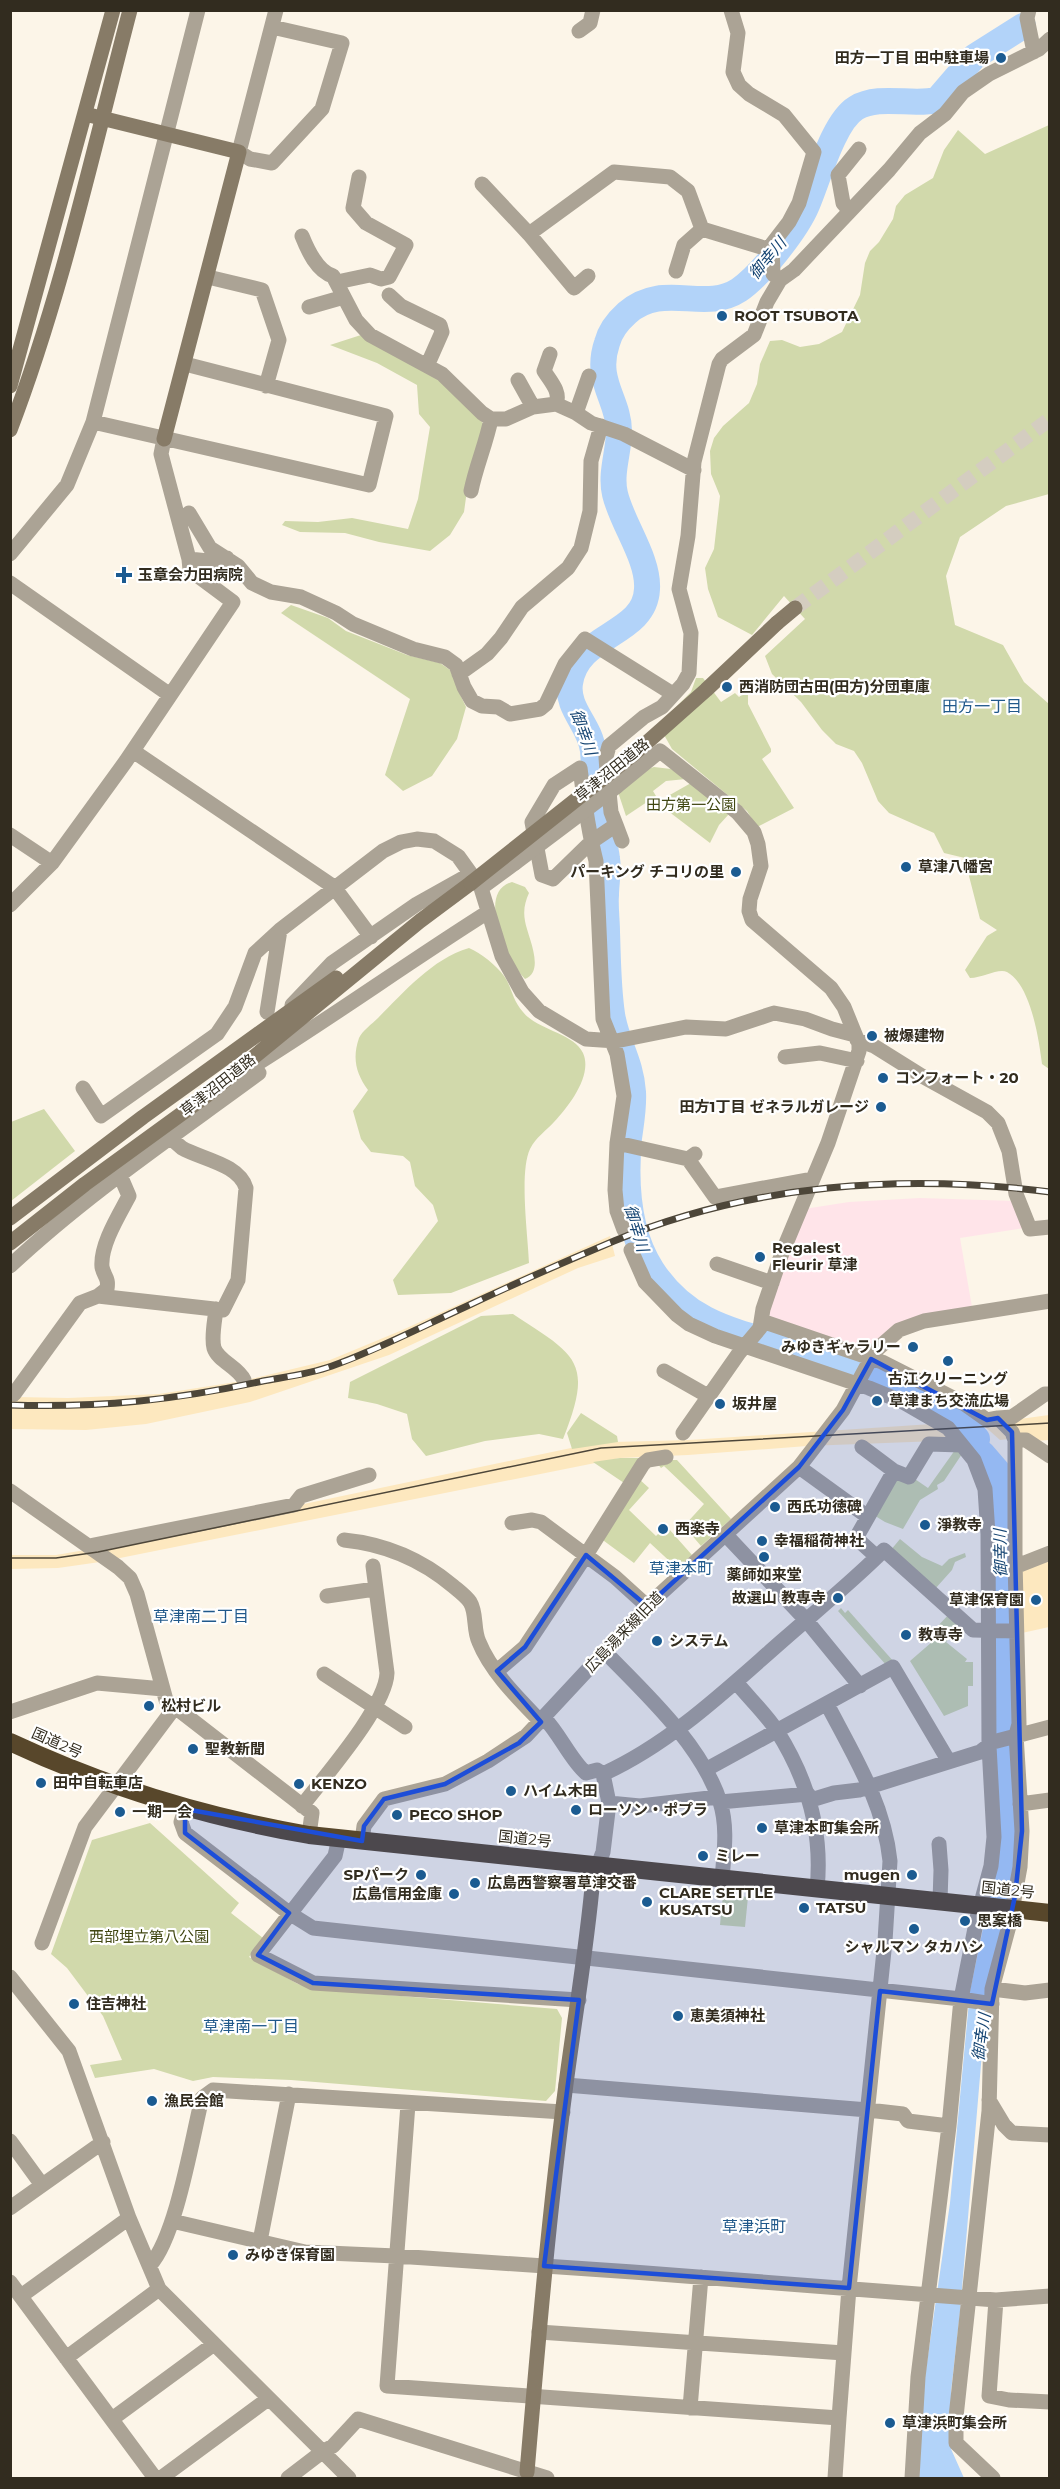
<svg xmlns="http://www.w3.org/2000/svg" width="1060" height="2489" font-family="Montserrat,'Noto Sans JP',sans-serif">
	<rect width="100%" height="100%" fill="#fcf5e8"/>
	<path fill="#ffe4e9" d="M920 1198 1015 1201 1024 1228 960 1238 972 1307 895 1326 887 1331 865 1354 772 1321 768 1311 804 1209 849 1202Z"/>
	<path fill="#fde8bf" d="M610 1236 615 1256 578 1268 389 1355 250 1402 146 1424 86 1430 11 1429V1400L16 1397 68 1398 159 1394 242 1381 330 1360 400 1331Z
		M1049 1415V1440L1034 1441 1028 1437 1000 1440 982 1424Z
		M947 1423 964 1440 807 1446 688 1455 620 1458 100 1562 58 1568 11 1569V1555H56L85 1550 571 1448 614 1442 689 1440Z
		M1049 1558V1627L1022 1633V1572L1026 1567Z"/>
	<path fill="#d1d9ab" d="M1049 125V494L1006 506 960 537 946 576 955 625 1003 645 1024 682 1049 704V1069L1042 1064C1039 1040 1031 985 1007 972 998 968 983 978 970 978L965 970 987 936 997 930 980 919 969 876V859L944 853 934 833 889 813 878 801 862 763 854 751 836 744 822 730 801 702 772 674 765 656 805 619 784 596 752 635 718 617 708 589 705 568 714 549 720 496 711 474 710 451 714 438 723 426 749 403 757 384 760 364 770 341 782 340 800 347 819 344 842 332 860 295 865 263 870 251 879 242 893 219 896 206 905 195 933 178 944 150 958 130 985 154Z
		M361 335 439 376 473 410 485 426 469 476 464 512 450 535 430 551 379 542 345 533 300 532 282 525 285 521 318 522 352 518 408 529 418 499 430 427 419 414 417 385 377 363 330 345Z
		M291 605 328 618 346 631 407 655 440 663 453 672 457 688 466 707 457 739 432 776 403 791 385 775 410 699 281 613Z
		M696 678H703L721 702 735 693 739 697 748 690V704L771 749V752L762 759 794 808 757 827 747 811 672 749 663 733 669 714 691 692Z
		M654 767 671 769 686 779 666 781 653 791 656 796 626 816 618 792 648 769Z
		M691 783 729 814 719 825 710 843 668 811 671 798 668 796Z
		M512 882 525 887 529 893C525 902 523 910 525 921 527 935 546 971 525 979 508 962 475 892 512 882Z
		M469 948C481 953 496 965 504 976 512 987 512 1000 523 1012 537 1030 574 1033 583 1053 593 1075 569 1106 554 1122 546 1131 536 1137 530 1149 519 1173 528 1235 529 1263L451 1293 398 1295 393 1280 438 1221 433 1205 415 1186 410 1162 403 1156 371 1152 361 1139 353 1111 368 1090C356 1074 352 1058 359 1038 362 1031 372 1024 378 1018 404 992 432 959 469 948Z
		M44 1109 75 1151 11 1201V1122Z
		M513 1314C577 1356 594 1361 563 1439L539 1434 485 1441 426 1456 412 1439 407 1414 377 1404 348 1398 350 1382 481 1316Z
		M581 1413 617 1436 618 1442 572 1449 567 1433Z
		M955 1450 962 1454 944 1481 937 1485 938 1489 920 1500 903 1529 885 1522 872 1514 895 1474 912 1477 928 1488Z
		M620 1458H645L627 1485 593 1462Z
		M669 1460H677L731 1519 701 1546 684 1526 704 1504 664 1466 661 1468 657 1463Z
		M639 1479 649 1488 629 1510 656 1536 663 1529 666 1531 669 1529 692 1555 677 1568 650 1543 634 1563 600 1538Z
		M900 1539 922 1557 942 1566 949 1559 965 1553 966 1557 955 1562 952 1570 935 1589 890 1551Z
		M841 1608 845 1613 848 1610 894 1662 887 1666 838 1611Z
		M951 1612 963 1623 946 1642 967 1659 965 1662H973V1686H968V1706L944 1716 910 1661 940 1635 935 1629Z
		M150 1823 239 1903 231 1913 263 1938 249 1957 298 1984 316 1989 557 2009 562 2018 555 2091 546 2101 291 2080 213 2077 193 2081 154 2069 95 2078 90 2065 122 2060 103 2016 67 1968 51 1954 92 1840Z
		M723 1894 748 1897 745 1927 720 1925Z"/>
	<path fill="#b2d3f9" d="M953 1413 992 1445 1011 1467 1016 1866 987 1994 960 2312 951 2392V2449L964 2478H919L924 2383 950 2203 970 1991 991 1890 984 1471 973 1446Z"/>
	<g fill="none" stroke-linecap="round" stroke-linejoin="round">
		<path stroke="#b2d3f9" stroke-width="26" d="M977 1439C969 1430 961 1419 952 1413 944 1407 935 1404 927 1400 887 1378 844 1362 800 1350 740 1332 689 1327 652 1270 627 1232 625 1182 629 1138 631 1123 634 1108 633 1092 631 1061 616 1042 612 1014 608 987 608 959 607 932 607 920 605 907 606 895 606 883 609 871 607 859 606 847 601 835 599 823 594 799 595 775 593 751 591 726 566 709 570 683 577 633 645 636 647 589 649 559 622 524 615 494 610 473 619 452 619 431 619 400 594 381 607 343 610 331 618 321 627 313 663 281 704 313 739 290 761 275 797 229 807 205 818 180 833 122 856 108 879 94 912 106 937 100L974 57 1023 26"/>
		<path stroke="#d4cdc0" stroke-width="15" stroke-dasharray="15 8" stroke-linecap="butt" d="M795 608 1050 419"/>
		<path stroke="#aba395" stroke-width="15" d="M731 10 738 33 733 72 739 85 749 94 784 115 814 152 799 203 789 222 772 244 773 274 780 280
			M1029 10 1027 18 1034 52
			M272 27 342 43 322 109 272 163 250 159 239 152 276 10
			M579 31 590 23 593 10
			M482 184 529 234 574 288 588 276
			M849 210 843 203 838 175 859 149
			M529 234 614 172 670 177 688 191 702 229 771 250
			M302 236C308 251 317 271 333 276L356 320 370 335 442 374 482 413 491 419H506L533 407 556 404 576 413 591 423 624 434 694 470
			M676 271 684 245 702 229
			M208 277 262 290 279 340 266 386
			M337 282 370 275 381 279 389 277 406 245 366 223 353 208 359 177
			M389 295 401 306 440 325 442 332 427 366
			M309 307 344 297
			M550 354 544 371C551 382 561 392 556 404
			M518 380 533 407
			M576 413 589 376
			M93 422 369 485 386 416 185 364
			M471 491C476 466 486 444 491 419
			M189 513 210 548 238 566 252 583 271 592 301 597 336 613 353 624 413 649 445 657 456 665 464 687 472 701 482 706 498 707 510 714 540 709 546 704 565 664 585 639 673 694
			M10 554 67 485 93 422 198 10
			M189 559 217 562 227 558
			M10 583 170 695
			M459 674 487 654 501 638 522 607 568 568 581 548 590 511 591 461 601 426
			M133 751 334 887 371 937
			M616 787 660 751 737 812 754 832 758 844 761 866 750 899 749 911 752 920 831 988 844 1007 859 1044V1051L828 1143 782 1253 763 1309 760 1328 739 1353 683 1433
			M616 825 622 841
			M10 835 52 863
			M481 888 515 863
			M10 905 52 863 126 761 233 602 190 570 189 559 161 454 164 439
			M292 1005 332 963 417 904 467 876
			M267 1012 280 930 383 851 401 842 417 839 434 841 458 856 481 888 502 956 522 992 539 1011 586 1039 616 1041 686 1027 726 1029 774 1013 805 1019 832 1029 855 1035
			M857 1040 874 1046 922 1076 987 1112 998 1123 1009 1151 1016 1194 1030 1229 1050 1227
			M785 1057 820 1053 857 1061
			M239 1075C324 1023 404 965 488 912
			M83 1088 101 1116 217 1034 235 1007 255 953 280 930
			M617 1143 688 1159 695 1154
			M688 1159 715 1197 812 1179
			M624 1230 617 1211 615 1190 617 1143 624 1096 617 1054 603 1019 596 861C588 830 584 800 580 768L554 785 532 822 542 875 553 879 591 842 616 825 611 812 607 772 606 757 609 746 644 717 662 707 683 684 689 673 691 633 679 589 688 536 694 462 719 364 722 359 754 335 767 302 780 280 794 270 889 170 920 133 945 114 963 92 989 74 1039 49 1050 39
			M631 1250 645 1282 677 1315 689 1324 715 1336 869 1388 903 1402 948 1428 974 1460 985 1489 988 1534 989 1746 994 1837 991 1866 977 1918 961 1999 949 2126 918 2377 912 2478
			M717 1264 772 1283
			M10 1266C87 1194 175 1135 259 1073
			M98 1296 223 1310 238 1280 246 1188C239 1164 201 1159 182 1148 178 1145 174 1141 171 1137
			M216 1309C215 1320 211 1337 214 1348 218 1361 238 1367 244 1380
			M762 1321 882 1362 963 1403 987 1420 998 1418 1012 1432 1015 1440V1561L1019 1724 1016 1735 1022 1831 1020 1867 1010 1922 992 1989 989 2111 956 2417V2443L993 2478
			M664 1371 708 1396
			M14 1394 80 1303 98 1296 107 1289C109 1277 104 1277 102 1267 100 1245 119 1215 129 1196L120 1175
			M998 1418 1012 1417 1045 1394H1050
			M1015 1440H1026L1050 1456
			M862 1447 894 1471 909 1477 929 1444 961 1445
			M799 1467 868 1517
			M10 1491 118 1567 130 1578 137 1594 166 1700 312 1813 309 1835
			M512 1523 532 1520 541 1522 615 1577 647 1606
			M725 1534 806 1620 860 1686
			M344 1540C385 1544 422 1560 453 1586 459 1591 466 1596 470 1602 477 1613 473 1630 479 1642 491 1672 519 1699 541 1722
			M89 1546 294 1505 301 1496 369 1475
			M877 1557 856 1538 894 1471
			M1017 1566 1050 1553
			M327 1596 375 1589
			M604 1651C645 1693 702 1745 720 1802 728 1827 724 1853 722 1879
			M497 1671 525 1647 586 1555 643 1464 648 1460 666 1457
			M324 1674 405 1727
			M736 1682C749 1698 766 1714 777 1731 808 1780 823 1831 817 1889
			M10 1712 97 1683 163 1689
			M545 1719C559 1733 572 1762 586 1773L597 1770 603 1774
			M707 1769 893 1667 948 1760
			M811 1800 834 1793 859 1790 980 1752 993 1742 1050 1727
			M720 1802 808 1794
			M609 1803 603 1774C671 1743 726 1690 782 1641 816 1611 852 1582 884 1550L973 1630 1016 1631
			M1020 1804 1050 1800
			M302 1806C324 1777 386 1707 387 1673L373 1566
			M185 1809 181 1822 185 1833 289 1913 313 1928 961 1999 992 2004
			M339 1838 335 1856 258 1955 313 1983 579 2000
			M362 1841 364 1826 384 1799 445 1784 488 1761 526 1736 647 1606 799 1467 843 1410 875 1351 899 1330 924 1321 1050 1301
			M939 1844 941 1870 940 1901
			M598 1865 603 1852 609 1803 640 1806 718 1797
			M42 1943 85 1827 175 1707
			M10 1977 69 2051 129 2218 159 2289 349 2478
			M992 1989 1025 1993 1050 1990
			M566 2085 868 2110 903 2114 908 2121 949 2126
			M989 2100 1004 2125 1012 2133 1050 2135
			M408 2104 387 2386 839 2418 849 2288 885 1941 890 1861C884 1803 853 1754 827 1704
			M10 2141 42 2185
			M10 2208 103 2142
			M172 2221 305 2252 396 2256 633 2272 996 2300 1050 2296
			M260 2241 289 2094
			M150 2265C176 2237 192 2139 202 2098L213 2090 563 2112
			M10 2282 155 2478
			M21 2296 129 2218
			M996 2300 989 2396 1009 2400 1050 2402
			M539 2332 844 2353
			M66 2358 159 2289
			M690 2408 701 2277
			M112 2419 214 2344
			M161 2478 268 2399
			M288 2478 322 2452 333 2446 358 2419 547 2478
			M835 2478 839 2418"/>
		<path stroke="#877b67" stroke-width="15" d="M85 114 239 152 164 439
			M10 386 113 10
			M10 430C62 294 93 151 130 10
			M777 623 795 608
			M10 1218 143 1117 336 978
			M10 1243 85 1184 206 1096 420 921 471 883
			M527 2472C538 2343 549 2213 566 2084 575 2015 587 1947 593 1877L598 1865"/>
		<path stroke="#58472b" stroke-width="18" d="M10 1742C106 1787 205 1817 309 1835L1050 1913"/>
		<path stroke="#4d4639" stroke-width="1.5" d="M10 1558H56L98 1552 601 1448 1050 1423"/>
		<g stroke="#4d4639" stroke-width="7">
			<path id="rail" d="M10 1405C99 1408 176 1400 263 1381 285 1377 310 1374 332 1366 377 1350 421 1327 465 1307 514 1284 564 1262 614 1241 751 1184 903 1173 1050 1192"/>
		</g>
		<use href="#rail" stroke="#fff" stroke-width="4.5" stroke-dasharray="14" stroke-linecap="butt"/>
		<path stroke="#aba395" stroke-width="15" d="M515 863 616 787"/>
		<path stroke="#877b67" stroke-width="15" d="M471 883 635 753 706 690 777 623"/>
	</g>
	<path fill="#1d4ed8" fill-opacity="0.2" stroke="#1d4ed8" stroke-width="4.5" stroke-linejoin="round" d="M871 1359 987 1420 998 1418 1012 1432 1022 1831 1015 1896 992 2004 880 1991 849 2288 544 2266 579 2000 313 1983 258 1955 289 1913 185 1833V1809L362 1841 364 1826 384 1799 445 1784 519 1743 541 1722 497 1671 525 1647 586 1555 647 1606 799 1467 843 1410Z"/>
	<g fill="#1b5b91" stroke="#fff" stroke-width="2">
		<circle cx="1001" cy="58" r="6"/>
		<circle cx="722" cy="316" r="6"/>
		<path d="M121 566h6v6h6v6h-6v6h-6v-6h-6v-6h6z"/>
		<circle cx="727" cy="687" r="6"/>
		<circle cx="906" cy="867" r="6"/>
		<circle cx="736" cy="872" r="6"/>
		<circle cx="872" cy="1036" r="6"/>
		<circle cx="883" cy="1078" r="6"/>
		<circle cx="881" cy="1107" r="6"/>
		<circle cx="760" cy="1257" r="6"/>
		<circle cx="913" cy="1347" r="6"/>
		<circle cx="948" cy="1361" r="6"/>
		<circle cx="877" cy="1401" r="6"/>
		<circle cx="720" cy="1404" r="6"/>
		<circle cx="775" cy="1507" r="6"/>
		<circle cx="925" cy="1525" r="6"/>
		<circle cx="663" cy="1529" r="6"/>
		<circle cx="762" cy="1541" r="6"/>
		<circle cx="764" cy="1557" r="6"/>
		<circle cx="838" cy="1598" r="6"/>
		<circle cx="1036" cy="1600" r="6"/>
		<circle cx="906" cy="1635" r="6"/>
		<circle cx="657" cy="1641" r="6"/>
		<circle cx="149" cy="1706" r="6"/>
		<circle cx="193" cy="1749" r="6"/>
		<circle cx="41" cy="1783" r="6"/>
		<circle cx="299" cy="1784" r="6"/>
		<circle cx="511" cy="1791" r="6"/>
		<circle cx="576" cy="1810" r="6"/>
		<circle cx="120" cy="1812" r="6"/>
		<circle cx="397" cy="1815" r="6"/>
		<circle cx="762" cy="1828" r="6"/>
		<circle cx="703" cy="1856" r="6"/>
		<circle cx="421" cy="1875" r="6"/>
		<circle cx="912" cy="1875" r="6"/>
		<circle cx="475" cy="1883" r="6"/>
		<circle cx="454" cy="1894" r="6"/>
		<circle cx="647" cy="1902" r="6"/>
		<circle cx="804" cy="1908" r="6"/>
		<circle cx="965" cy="1921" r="6"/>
		<circle cx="914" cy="1929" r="6"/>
		<circle cx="74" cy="2004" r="6"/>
		<circle cx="678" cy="2016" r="6"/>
		<circle cx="152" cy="2101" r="6"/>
		<circle cx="233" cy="2255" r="6"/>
		<circle cx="890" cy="2423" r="6"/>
	</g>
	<g text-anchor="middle" stroke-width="4.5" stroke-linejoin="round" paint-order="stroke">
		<g font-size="15" font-weight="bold" fill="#322c1f" stroke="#fff" text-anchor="start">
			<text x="989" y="63" text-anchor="end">田方一丁目 田中駐車場</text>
			<text x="734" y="321">ROOT TSUBOTA</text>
			<text x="138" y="580">玉章会力田病院</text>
			<text x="739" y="692">西消防団古田(田方)分団車庫</text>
			<text x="918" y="872">草津八幡宮</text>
			<text x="724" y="877" text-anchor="end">パーキング チコリの里</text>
			<text x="884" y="1041">被爆建物</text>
			<text x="895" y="1083">コンフォート・20</text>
			<text x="869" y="1112" text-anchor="end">田方1丁目 ゼネラルガレージ</text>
			<text x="772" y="1253">Regalest<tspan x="772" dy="17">Fleurir 草津</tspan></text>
			<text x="901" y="1352" text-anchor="end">みゆきギャラリー</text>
			<text x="948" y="1384" text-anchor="middle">古江クリーニング</text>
			<text x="889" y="1406">草津まち交流広場</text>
			<text x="732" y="1409">坂井屋</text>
			<text x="787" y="1512">西氏功徳碑</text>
			<text x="937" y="1530">淨教寺</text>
			<text x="675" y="1534">西楽寺</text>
			<text x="774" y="1546">幸福稲荷神社</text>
			<text x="764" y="1580" text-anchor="middle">薬師如来堂</text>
			<text x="826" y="1603" text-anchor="end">故選山 教専寺</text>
			<text x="1024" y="1605" text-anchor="end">草津保育園</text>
			<text x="918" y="1640">教専寺</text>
			<text x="669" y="1646">システム</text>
			<text x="161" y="1711">松村ビル</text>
			<text x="205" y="1754">聖教新聞</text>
			<text x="53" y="1788">田中自転車店</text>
			<text x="311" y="1789">KENZO</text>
			<text x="523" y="1796">ハイム木田</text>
			<text x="588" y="1815">ローソン・ポプラ</text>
			<text x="132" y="1817">一期一会</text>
			<text x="409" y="1820">PECO SHOP</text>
			<text x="774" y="1833">草津本町集会所</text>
			<text x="715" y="1861">ミレー</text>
			<text x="409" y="1880" text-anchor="end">SPパーク</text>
			<text x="900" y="1880" text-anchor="end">mugen</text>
			<text x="487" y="1888">広島西警察署草津交番</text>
			<text x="659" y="1898">CLARE SETTLE<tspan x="659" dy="17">KUSATSU</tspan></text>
			<text x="442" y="1899" text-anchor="end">広島信用金庫</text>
			<text x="816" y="1913">TATSU</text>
			<text x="977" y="1926">思案橋</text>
			<text x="914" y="1952" text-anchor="middle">シャルマン タカハシ</text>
			<text x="86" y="2009">住吉神社</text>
			<text x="690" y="2021">恵美須神社</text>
			<text x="164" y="2106">漁民会館</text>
			<text x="245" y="2260">みゆき保育園</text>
			<text x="902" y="2428">草津浜町集会所</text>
		</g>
		<g font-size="15" fill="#322c1f" stroke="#fff">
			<text transform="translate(612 770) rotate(-39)" y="5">草津沼田道路</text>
			<text transform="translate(218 1085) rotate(-38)" y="5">草津沼田道路</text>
			<text transform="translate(624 1632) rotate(-46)" y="5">広島湯来線旧道</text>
			<text transform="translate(57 1743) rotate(24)" y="5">国道2号</text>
			<text transform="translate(525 1839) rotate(6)" y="5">国道2号</text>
			<text transform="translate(1008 1890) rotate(6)" y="5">国道2号</text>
		</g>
		<g font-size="15" fill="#414712" stroke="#fff">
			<text x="691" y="810">田方第一公園</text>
			<text x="149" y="1942">西部埋立第八公園</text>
		</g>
		<g font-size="16" font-style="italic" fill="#164573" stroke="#fff">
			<text transform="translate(767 258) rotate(-50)" y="6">御幸川</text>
			<text transform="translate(584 732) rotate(70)" y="6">御幸川</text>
			<text transform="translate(637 1228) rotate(73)" y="6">御幸川</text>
			<text transform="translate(1000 1553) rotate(-91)" y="6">御幸川</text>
			<text transform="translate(981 2037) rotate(-82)" y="6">御幸川</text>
		</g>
		<g font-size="16" fill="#21598b" stroke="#fff">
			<text x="982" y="712">田方一丁目</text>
			<text x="681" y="1574">草津本町</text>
			<text x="201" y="1622">草津南二丁目</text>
			<text x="251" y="2032">草津南一丁目</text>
			<text x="754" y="2232">草津浜町</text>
		</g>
	</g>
	<rect width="1060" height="2489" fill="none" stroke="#322c1f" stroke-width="24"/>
</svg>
